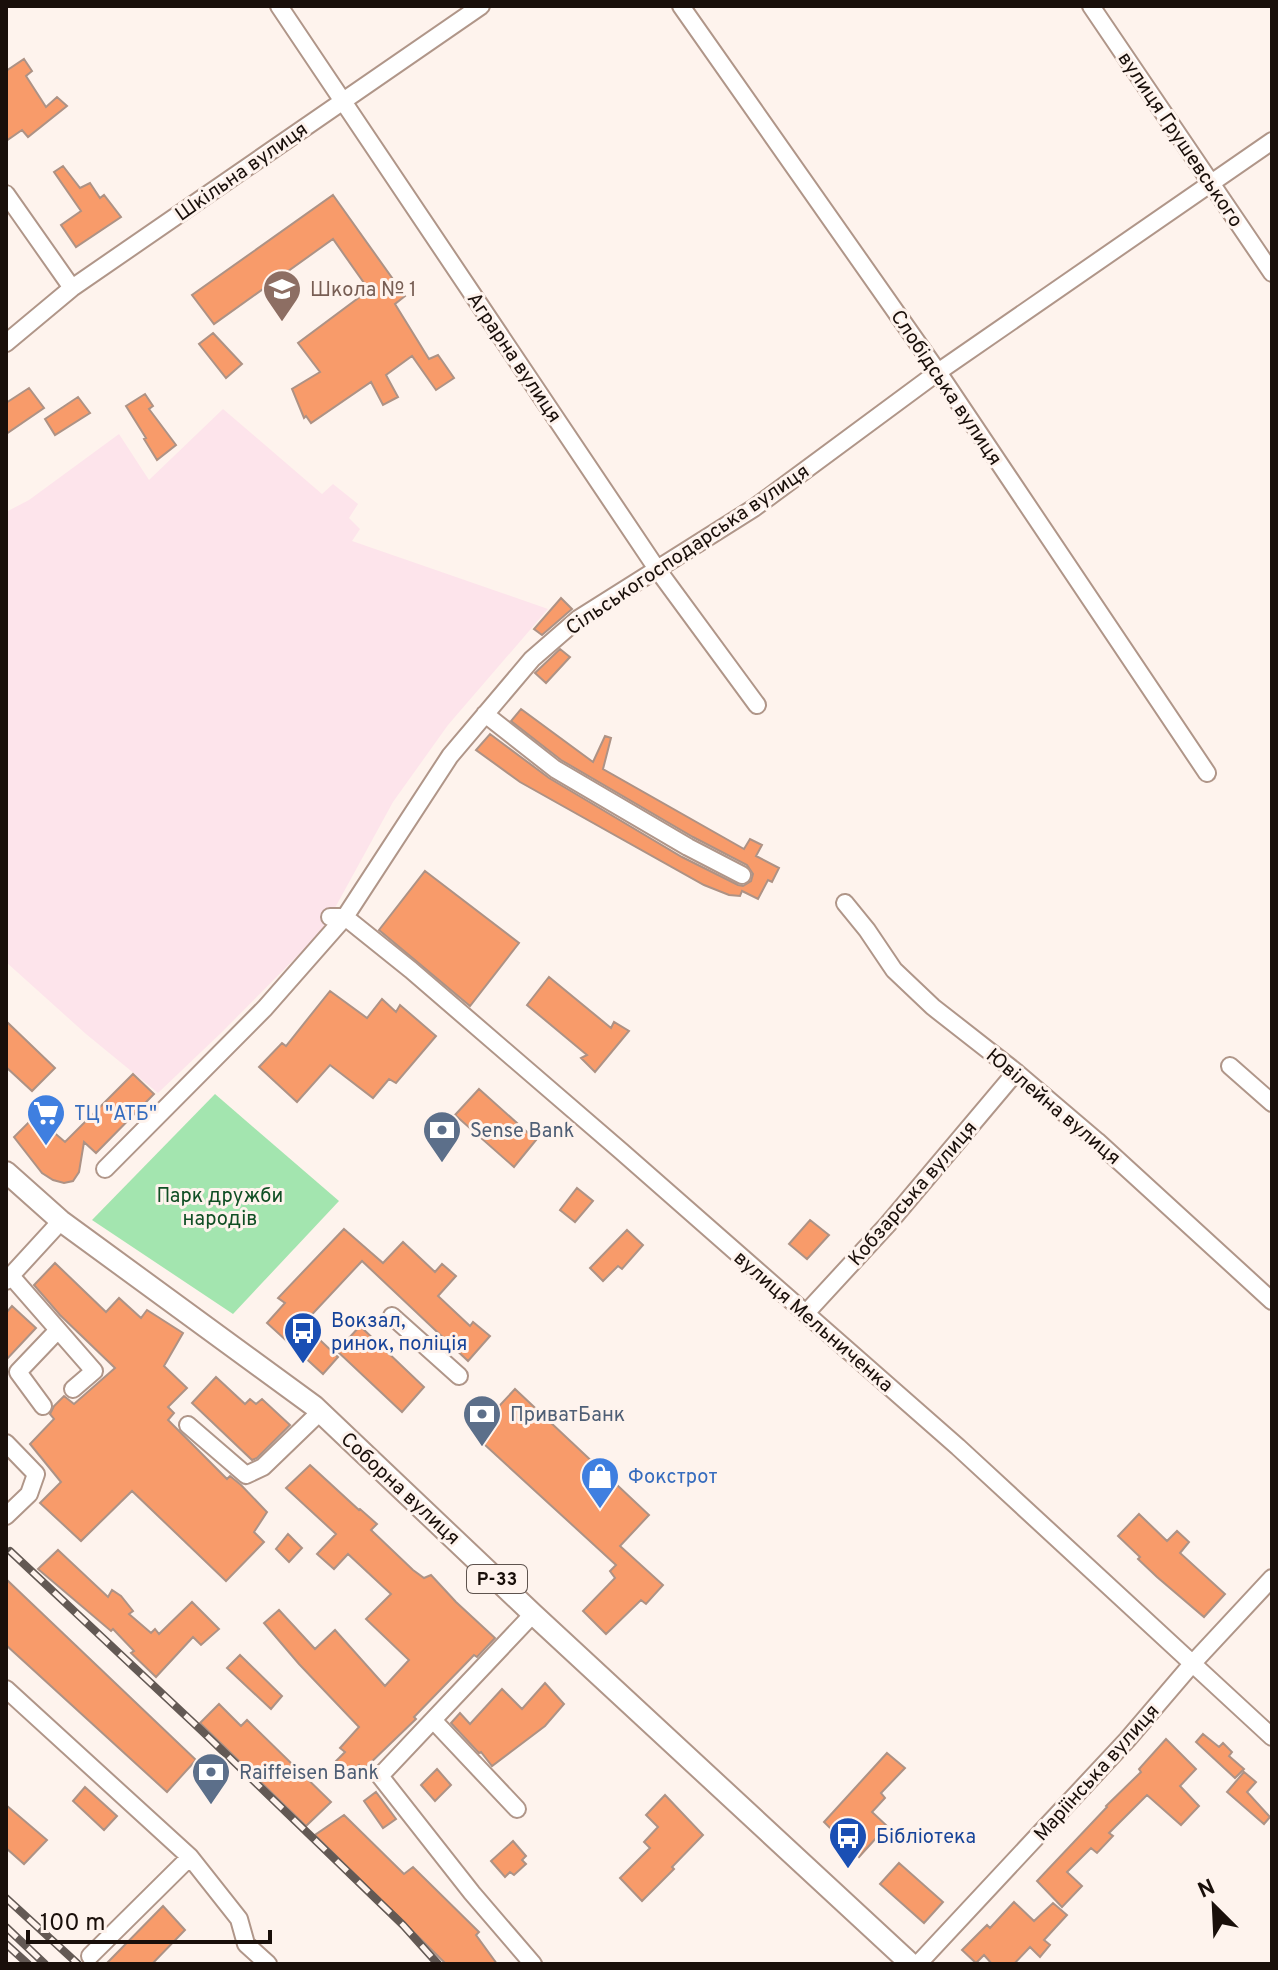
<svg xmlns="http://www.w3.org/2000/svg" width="1278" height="1970" font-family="Overpass,sans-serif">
	<rect width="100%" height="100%" fill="#fef3ed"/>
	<path fill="#fde4eb" d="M223 409 322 494 333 484 358 504 349 518 360 529 352 541 548 609 448 725 393 802 330 917 317 936 222 1032 158 1093 86 1034 6 962V512L29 500 119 434 149 480Z"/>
	<path fill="#a3e5af" d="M215 1094 339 1201 233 1314 92 1220Z"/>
	<path fill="#f89b6a" stroke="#ad9285" stroke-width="2" d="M24 59 32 71 26 76 46 107 57 97 67 106 28 137 22 130 6 141V71Z
		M63 166 80 188 90 183 100 198 104 195 121 217 76 247 61 225 81 211 54 172Z
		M333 195 405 296 395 304 429 359 438 355 454 378 436 390 412 356 386 375 398 397 383 405 371 382 311 423 306 416 304 418 292 389 320 372 298 343 369 290 333 239 214 324 192 295Z
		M213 333 242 364 226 378 199 344Z
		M29 388 44 408 6 434V403Z
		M145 394 153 406 149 409 176 445 157 460 144 439 146 438 126 406Z
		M78 397 90 413 55 435 45 419Z
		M561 598 572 609 542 635 534 629Z
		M560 649 570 657 546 683 535 673Z
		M521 709 593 762 605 736 611 738 603 769 744 849 750 839 762 845 756 856 779 868 772 882 768 880 758 899 742 891 740 896 729 895 704 885 520 782 476 750 490 734 549 778 682 857 738 885 743 886 751 881 753 874 747 865 693 837 561 760 511 721Z
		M425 871 519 943 470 1006 379 930Z
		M549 977 611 1028 614 1022 629 1031 595 1072 581 1058 587 1055 527 1005Z
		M330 991 367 1018 382 999 396 1012 400 1005 436 1036 396 1083 389 1079 373 1098 330 1065 297 1102 259 1067 282 1043 286 1046Z
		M6 1021 55 1068 32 1091 6 1067Z
		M133 1074 154 1094 96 1153 84 1142 79 1172 73 1181 64 1183 53 1180 42 1173 14 1137 35 1116 65 1142Z
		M479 1089 536 1140 514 1167 455 1115Z
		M577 1188 593 1201 575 1222 560 1210Z
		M810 1220 829 1235 807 1259 789 1244Z
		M344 1229 383 1263 403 1242 435 1272 442 1264 456 1276 438 1296 470 1326 473 1322 490 1336 468 1361 362 1261 303 1324 338 1357 323 1374 267 1323 285 1303 278 1298Z
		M627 1230 643 1245 622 1269 618 1266 603 1281 590 1268Z
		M55 1263 106 1312 119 1298 141 1318 147 1310 183 1333 164 1366 187 1388 168 1407 174 1413 168 1420 227 1479 230 1476 241 1485 267 1512 254 1532 264 1542 226 1581 132 1491 81 1541 40 1503 61 1482 30 1444 54 1419 50 1414 54 1406 64 1396 74 1404 115 1368 60 1315 34 1285Z
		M12 1306 36 1328 6 1360V1313Z
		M360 1326 424 1387 402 1412 337 1351Z
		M216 1377 245 1404 250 1399 256 1404 262 1399 290 1425 257 1458 252 1460 192 1403Z
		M515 1389 649 1515 620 1546 663 1585 646 1604 641 1600 606 1634 583 1611 615 1578 610 1571 616 1565 473 1434Z
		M310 1465 359 1510 360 1509 377 1524 371 1530 413 1570 424 1578 431 1575 456 1602 495 1638 477 1657 474 1655 414 1717 416 1719 363 1770 359 1765 348 1775 336 1761 345 1752 340 1748 359 1727 299 1664 264 1623 279 1610 315 1649 335 1630 385 1686 409 1660 366 1619 391 1594 348 1554 334 1569 317 1554 336 1534 286 1488Z
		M1139 1514 1167 1541 1177 1531 1189 1542 1180 1553 1225 1594 1204 1617 1157 1577 1138 1559 1140 1557 1118 1536Z
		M288 1534 302 1548 289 1562 276 1549Z
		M58 1550 108 1597 112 1590 121 1596 133 1611 129 1614 151 1633 155 1629 159 1634 192 1602 219 1629 201 1645 193 1637 156 1677 131 1653 134 1651 113 1629 111 1631 38 1569Z
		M6 1579 196 1760 167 1792 6 1645Z
		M240 1655 282 1696 271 1709 227 1668Z
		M545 1683 564 1704 545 1726 492 1766 481 1752 479 1753 451 1723 460 1713 470 1724 502 1689 522 1709Z
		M219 1704 241 1726 247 1720 331 1802 306 1826 200 1723Z
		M1203 1734 1219 1747 1223 1743 1232 1752 1229 1756 1244 1769 1235 1778 1196 1742Z
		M1166 1739 1196 1769 1180 1786 1199 1806 1181 1825 1147 1795 1109 1833 1113 1836 1097 1853 1091 1848 1067 1872 1082 1886 1062 1907 1037 1881 1107 1807 1106 1806 1141 1772 1139 1769Z
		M887 1753 905 1768 881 1793 885 1798 872 1812 887 1826 859 1857 824 1822Z
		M437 1769 451 1785 435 1801 421 1785Z
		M1244 1772 1256 1782 1247 1792 1270 1817 1264 1824 1227 1792Z
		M85 1787 117 1816 104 1830 73 1801Z
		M376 1792 396 1819 383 1828 364 1801Z
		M665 1795 703 1835 672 1867 674 1869 642 1901 620 1878 650 1848 644 1842 658 1827 646 1815Z
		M6 1805 47 1840 24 1864 6 1848Z
		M344 1815 404 1874 413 1867 479 1932 476 1935 497 1964H446L315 1835Z
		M513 1841 526 1856 522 1860 526 1864 514 1875 510 1872 505 1877 491 1861Z
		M899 1863 943 1902 924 1923 880 1884Z
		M1014 1902 1034 1921 1053 1903 1067 1915 1044 1940 1050 1945 1040 1957 1030 1947 1014 1964H992L984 1955 976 1963 962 1950 987 1925 990 1928Z
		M163 1906 185 1930 152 1964H106Z"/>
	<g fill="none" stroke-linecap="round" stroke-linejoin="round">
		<g stroke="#b09689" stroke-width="20">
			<path id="minor" d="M279 6 657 569 757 705
				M681 6 938 372 1207 773
				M1091 6 1272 273
				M6 194 72 288
				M6 343 72 288 481 6
				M485 714 555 769 688 847 742 875
				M845 903 867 930 894 970 933 1007 1016 1072 1097 1141 1272 1301
				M330 917H345L411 970 621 1151 958 1447 1272 1737
				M1230 1066 1272 1103
				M105 1169 265 1008 345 917 450 756 532 659 578 619 754 508 938 372 1272 141
				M11 1276 94 1371 73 1389
				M6 1281 61 1221
				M806 1313 888 1224 1016 1072
				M392 1316 459 1376
				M43 1406 18 1372 58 1330
				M188 1425 246 1475 263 1467 320 1412
				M6 1443 36 1474 29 1494 6 1516
				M533 1614 380 1776 472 1893 533 1964
				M6 1689 190 1857 239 1919 246 1944 268 1964
				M433 1720 517 1809
				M90 1956 190 1857
				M918 1964 1127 1740 1192 1664 1272 1578"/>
		</g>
		<g stroke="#b09689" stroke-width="24">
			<path id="major" d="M6 1172 61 1221 314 1406 533 1614 911 1964"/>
		</g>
		<use href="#minor" stroke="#fff" stroke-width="16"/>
		<use href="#major" stroke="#fff" stroke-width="20"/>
		<g stroke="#635954" stroke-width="8">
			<path id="rail" d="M10 1551 202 1731 403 1925 438 1964
				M6 1898 78 1964
				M6 1927 45 1964
				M6 1944 28 1964"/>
		</g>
		<use href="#rail" stroke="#fef3ed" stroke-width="5" stroke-dasharray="15" stroke-linecap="butt"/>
	</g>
	<defs>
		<g id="school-pin" transform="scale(2)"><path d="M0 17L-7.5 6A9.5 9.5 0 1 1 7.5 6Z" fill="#8d6e63" stroke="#fef3ed"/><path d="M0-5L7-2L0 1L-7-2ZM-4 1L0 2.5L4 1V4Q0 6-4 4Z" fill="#fff"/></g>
		<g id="supermarket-pin" transform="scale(2)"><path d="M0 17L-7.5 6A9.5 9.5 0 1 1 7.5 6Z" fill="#3f7fe0" stroke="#fef3ed"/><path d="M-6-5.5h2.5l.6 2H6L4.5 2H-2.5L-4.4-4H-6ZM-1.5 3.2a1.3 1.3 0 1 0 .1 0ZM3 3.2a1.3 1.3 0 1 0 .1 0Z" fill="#fff"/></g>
		<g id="bank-pin" transform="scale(2)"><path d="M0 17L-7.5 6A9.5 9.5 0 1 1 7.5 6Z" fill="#5c6f8a" stroke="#fef3ed"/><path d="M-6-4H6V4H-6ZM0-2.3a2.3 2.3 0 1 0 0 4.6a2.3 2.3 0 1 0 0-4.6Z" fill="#fff"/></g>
		<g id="bus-pin" transform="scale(2)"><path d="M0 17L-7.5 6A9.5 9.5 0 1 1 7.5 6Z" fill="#1a4fb4" stroke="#fef3ed"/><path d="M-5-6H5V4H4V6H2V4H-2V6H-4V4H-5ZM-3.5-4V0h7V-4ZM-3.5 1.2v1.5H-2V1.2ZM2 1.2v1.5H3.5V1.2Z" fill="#fff"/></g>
		<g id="shop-pin" transform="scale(2)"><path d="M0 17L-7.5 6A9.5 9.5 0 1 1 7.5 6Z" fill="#3f7fe0" stroke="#fef3ed"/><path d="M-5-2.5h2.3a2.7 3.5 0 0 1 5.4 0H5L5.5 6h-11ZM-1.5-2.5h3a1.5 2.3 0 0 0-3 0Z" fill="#fff"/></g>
	</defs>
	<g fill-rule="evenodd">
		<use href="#school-pin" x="282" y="289"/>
		<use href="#supermarket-pin" x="46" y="1113"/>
		<use href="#bank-pin" x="442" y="1130"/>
		<use href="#bus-pin" x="303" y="1331"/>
		<use href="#bank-pin" x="482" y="1414"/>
		<use href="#shop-pin" x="600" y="1476"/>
		<use href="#bank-pin" x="211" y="1772"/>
		<use href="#bus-pin" x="848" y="1836"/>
	</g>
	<g text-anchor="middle" stroke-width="6" stroke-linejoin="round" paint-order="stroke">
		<rect fill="#fef3ed" stroke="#5e534e" stroke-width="2" x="467" y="1565" width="60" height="28" rx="6"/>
		<g font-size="18" font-weight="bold" fill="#190f0a">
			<text x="497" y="1585">Р-33</text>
		</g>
		<g font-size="20" fill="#190f0a" stroke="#fef3ed">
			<text transform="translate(1181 139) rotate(56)" y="7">вулиця Грушевського</text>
			<text transform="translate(241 171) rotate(-35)" y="7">Шкільна вулиця</text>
			<text transform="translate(515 357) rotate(56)" y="7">Аграрна вулиця</text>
			<text transform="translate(947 387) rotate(56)" y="7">Слобідська вулиця</text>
			<text transform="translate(687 549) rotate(-34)" y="7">Сільськогосподарська вулиця</text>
			<text transform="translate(1054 1106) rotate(40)" y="7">Ювілейна вулиця</text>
			<text transform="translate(912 1193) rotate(-49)" y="7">Кобзарська вулиця</text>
			<text transform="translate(814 1321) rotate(41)" y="7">вулиця Мельниченка</text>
			<text transform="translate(401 1488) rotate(43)" y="7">Соборна вулиця</text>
			<text transform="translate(1096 1772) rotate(-48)" y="7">Маріїнська вулиця</text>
		</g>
		<g font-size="20" fill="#785e54" stroke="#fef3ed" text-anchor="start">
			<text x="310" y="296">Школа № 1</text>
		</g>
		<g font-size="20" fill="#366cbe" stroke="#fef3ed" text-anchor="start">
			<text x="74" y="1120">ТЦ "АТБ"</text>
			<text x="628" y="1483">Фокстрот</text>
		</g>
		<g font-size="20" fill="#4e5e75" stroke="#fef3ed" text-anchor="start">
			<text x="470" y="1137">Sense Bank</text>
			<text x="510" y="1421">ПриватБанк</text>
			<text x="239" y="1779">Raiffeisen Bank</text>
		</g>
		<g font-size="20" fill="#104f24" stroke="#fef3ed">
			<text x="220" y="1202">Парк дружби<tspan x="220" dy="23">народів</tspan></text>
		</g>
		<g font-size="20" fill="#164399" stroke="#fef3ed" text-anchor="start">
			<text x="331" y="1327">Вокзал,<tspan x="331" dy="23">ринок, поліція</tspan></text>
			<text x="876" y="1843">Бібліотека</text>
		</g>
	</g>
	<rect width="1278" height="1970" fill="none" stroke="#190f0a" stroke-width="16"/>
	<g transform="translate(1214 1906) rotate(336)" stroke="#fef3ed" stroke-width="6" paint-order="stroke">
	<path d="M0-6L14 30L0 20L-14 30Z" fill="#190f0a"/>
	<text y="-12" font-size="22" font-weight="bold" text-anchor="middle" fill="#190f0a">N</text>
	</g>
	<path d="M28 1930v12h242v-12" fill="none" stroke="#190f0a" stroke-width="4"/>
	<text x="40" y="1930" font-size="24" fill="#190f0a" stroke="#fef3ed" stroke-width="6" paint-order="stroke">100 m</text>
</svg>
